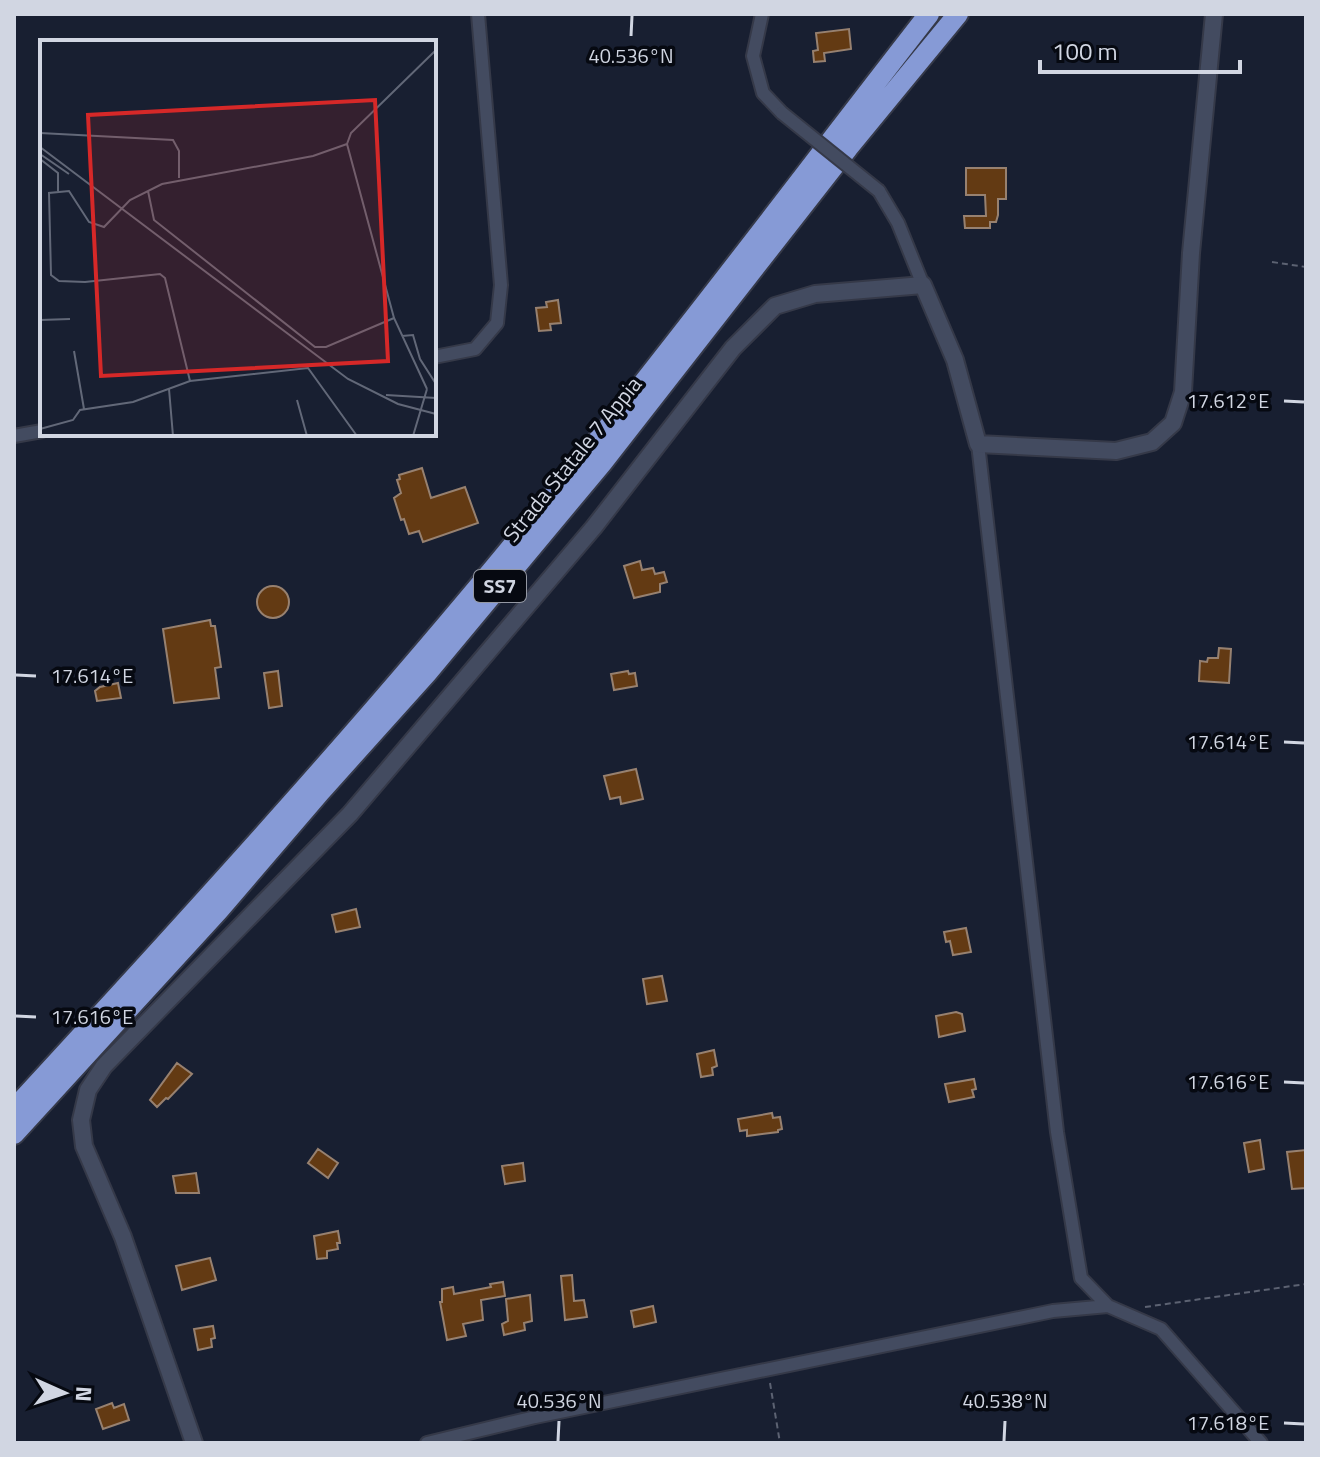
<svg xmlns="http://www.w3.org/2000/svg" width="1320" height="1457" font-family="'Titillium Web',sans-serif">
	<rect width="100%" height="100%" fill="#181f31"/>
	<path fill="#633a13" stroke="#978170" stroke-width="2" d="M849 29 851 49 824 53 825 61 814 62 813 51 818 50 816 33Z
		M966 168H1006V199H998V215L996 222H990V228H965L964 216H986L985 195H966Z
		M558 300 561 323 550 324 551 330 539 331 536 308 547 307 546 302Z
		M422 468 431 498 465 487 478 523 423 542 419 531 409 534 404 519 401 520 394 498 401 493 397 480 400 479 399 475Z
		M640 561 642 570 653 568 655 574 664 572 667 582 660 584V592L634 598 624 566Z
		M257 602a16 16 0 1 1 32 0a16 16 0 1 1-32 0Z
		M210 620 211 626H215L221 667 215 668 219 698 174 703 163 629Z
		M1219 648 1231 649 1229 683 1199 681 1200 661 1207 662 1208 658H1218Z
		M278 671 282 706 269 708 264 673Z
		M628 671 629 674 635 673 637 686 614 690 611 674Z
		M118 683 121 698 97 701 95 691 100 687Z
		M636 769 643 799 621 804 620 797 610 799 604 776Z
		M356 909 360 927 336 932 332 915Z
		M966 928 971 952 953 955 950 941 946 942 944 932Z
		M662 976 667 1001 647 1004 643 979Z
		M956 1012 962 1014 965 1031 939 1037 936 1016Z
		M714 1050 717 1066 712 1068 713 1075 701 1077 697 1054Z
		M177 1063 192 1074 168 1099 166 1098 157 1107 150 1100Z
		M974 1079 976 1089 972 1090 974 1097 949 1102 945 1084Z
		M772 1113 773 1118 780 1117 782 1129 778 1130V1132L747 1136V1130L740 1131 738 1119Z
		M1260 1140 1264 1169 1249 1172 1244 1143Z
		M318 1149 338 1163 328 1178 308 1163Z
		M1306 1150V1188L1292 1189 1287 1152Z
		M523 1163 525 1181 505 1184 502 1166Z
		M196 1173 199 1193H176L173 1176Z
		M338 1231 340 1243H337L338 1249 327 1251V1258L317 1259 314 1236Z
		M210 1258 216 1280 182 1290 176 1266Z
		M572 1275 574 1301 584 1300 587 1317 565 1320 561 1276Z
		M503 1282 505 1296 481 1300 483 1320 463 1324 466 1336 447 1340 440 1302H442V1289L453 1287 454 1294 491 1287 490 1284Z
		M530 1295 532 1321 524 1323 525 1330 504 1335 502 1324 508 1321 506 1299Z
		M653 1306 656 1322 634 1327 631 1311Z
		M213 1326 215 1338 211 1339 212 1347 198 1350 194 1329Z
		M112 1403 114 1408 124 1404 129 1420 103 1429 96 1409Z"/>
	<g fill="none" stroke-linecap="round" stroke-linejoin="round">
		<g stroke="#353948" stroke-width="16">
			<path id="minor" d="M762 14 753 56 763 93 782 113
				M879 191 898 223 923 285
				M434 357 475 349 497 323 501 285 478 14
				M14 436 42 431
				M978 444 1057 1132 1081 1278 1108 1306
				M427 1443 535 1417 1053 1311 1108 1306 1161 1329 1261 1443"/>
		</g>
		<g stroke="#353948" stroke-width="20">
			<path id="tertiary" d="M194 1443 123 1237 84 1146 81 1120 88 1090 104 1066 350 814 594 527 733 348 775 306 815 294 923 285 955 360 978 444 1116 451 1152 442 1173 423 1183 392 1191 253 1214 14"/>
		</g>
		<g stroke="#353948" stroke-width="24">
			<path id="trunk" d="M14 1109C211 895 408 679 590 450 705 307 816 159 929 14
				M14 1134 219 910 321 791 427 673 602 463 848 148 958 14"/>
		</g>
		<path stroke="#5c6272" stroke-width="2" stroke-dasharray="6 4" stroke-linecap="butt" d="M1272 262 1306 267
			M1145 1307 1306 1284
			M770 1383 780 1443"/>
		<use href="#minor" stroke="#434b60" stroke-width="12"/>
		<use href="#tertiary" stroke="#434b60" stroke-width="16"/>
		<use href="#trunk" stroke="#869ad6" stroke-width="20"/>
		<g stroke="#353948" stroke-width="16" stroke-linecap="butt">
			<path id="minor-bridge" d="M782 113 879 191"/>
		</g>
		<use href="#minor-bridge" stroke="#434b60" stroke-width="12"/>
	</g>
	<path fill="none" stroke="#d1d6e2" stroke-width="3" d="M631 36 632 16M1284 401 1304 402M16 675 36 676M1284 742 1304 743M16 1016 36 1017M1284 1082 1304 1083M1284 1423 1304 1424M558 1441 559 1421M1004 1441 1005 1421"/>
	<g text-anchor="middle" stroke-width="7" stroke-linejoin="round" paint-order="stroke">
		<rect fill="#060911" stroke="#9498a3" stroke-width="2" x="474" y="570" width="52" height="32" rx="6"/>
		<g font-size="20" font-weight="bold" fill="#d1d6e2">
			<text x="500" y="593">SS7</text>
		</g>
		<g font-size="22" fill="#d1d6e2" stroke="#060911">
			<text transform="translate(572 459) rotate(-51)" y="8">Strada Statale 7 Appia</text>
		</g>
	</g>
	<g transform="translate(40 40)">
		<rect width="396" height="396" fill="#181f31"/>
		<path fill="none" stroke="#626878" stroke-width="2" d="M0 93 133 100 139 111V138M0 107 308 339 358 364 396 374M0 114 29 134M0 119 18 133V151M108 151 114 180 275 307H286L354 278M0 280 30 279M362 296 373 295 380 319 396 344M34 311 44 369M150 341 125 238 120 234 45 242 19 241 11 235 9 153 29 151 49 182 64 187 90 160 122 144 273 116 307 104M129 349 133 396M387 349 354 278 307 104 311 93 396 10M346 355 396 358M257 360 267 396M0 389 33 380 40 370 93 362 150 341 268 328 317 396M373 396 387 349"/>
		<path fill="#d62828" fill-opacity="0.15" stroke="#d62828" stroke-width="4" d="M335 60 348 321 61 336 48 75Z"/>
		<rect width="396" height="396" fill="none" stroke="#d1d6e2" stroke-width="4"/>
	</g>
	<g font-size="20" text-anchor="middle" fill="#d1d6e2" stroke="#060911" stroke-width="7" stroke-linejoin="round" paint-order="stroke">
		<text x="631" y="63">40.536°N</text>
		<text x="1228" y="408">17.612°E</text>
		<text x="92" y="683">17.614°E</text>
		<text x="1228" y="749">17.614°E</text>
		<text x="92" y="1024">17.616°E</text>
		<text x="1228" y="1089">17.616°E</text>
		<text x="559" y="1408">40.536°N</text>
		<text x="1005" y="1408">40.538°N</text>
		<text x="1228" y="1430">17.618°E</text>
	</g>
	<rect width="1320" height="1457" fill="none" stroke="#d1d6e2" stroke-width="32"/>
	<g transform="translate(64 1393) rotate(93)" stroke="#060911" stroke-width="6" paint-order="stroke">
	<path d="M0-6L14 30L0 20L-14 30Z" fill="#d1d6e2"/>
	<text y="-12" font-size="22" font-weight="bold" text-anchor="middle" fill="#d1d6e2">N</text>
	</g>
	<path d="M1040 60v12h200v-12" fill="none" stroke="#d1d6e2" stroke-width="4"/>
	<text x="1052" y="60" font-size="24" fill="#d1d6e2" stroke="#060911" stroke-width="6" paint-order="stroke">100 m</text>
</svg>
